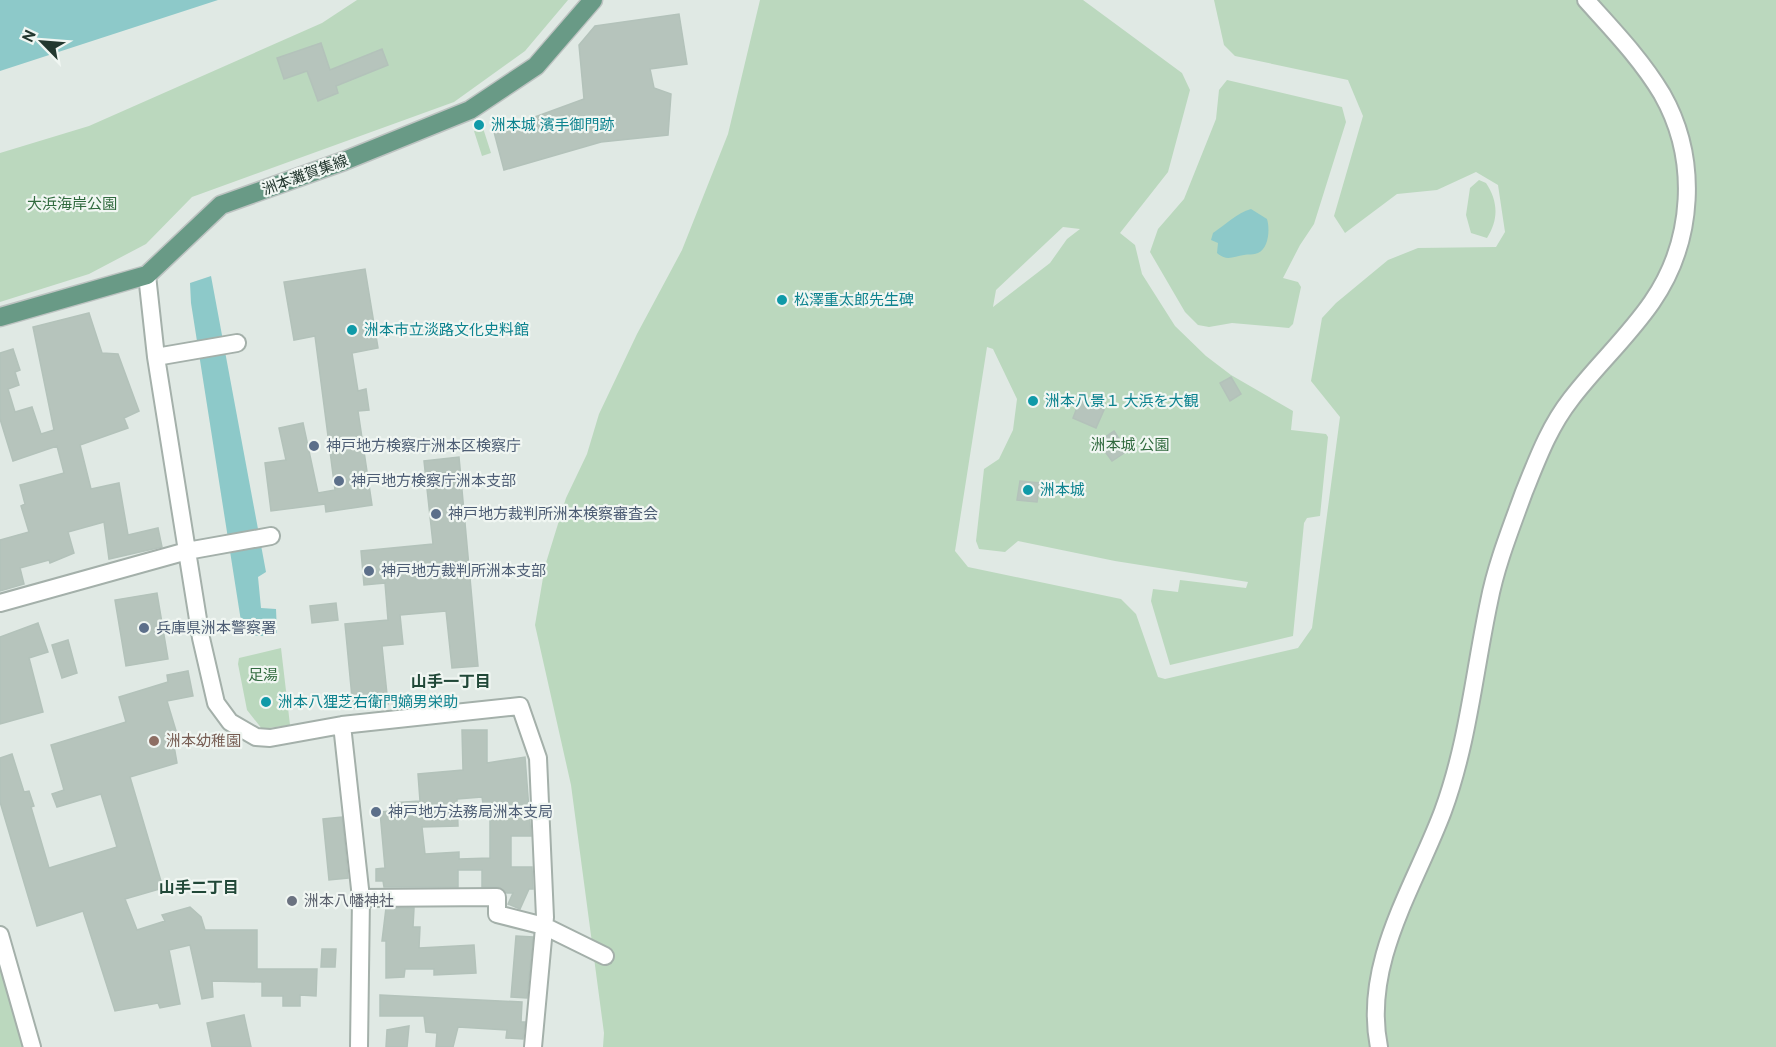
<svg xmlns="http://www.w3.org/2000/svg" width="1776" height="1047" font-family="Overpass,'Noto Sans JP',sans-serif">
	<rect width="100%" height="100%" fill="#e0e9e4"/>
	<path fill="#bbd8be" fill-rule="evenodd" d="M357 0H568L525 51 454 102 192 197 146 244 89 274 0 302V153L89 126 322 23Z
		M760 0H1083L1182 73 1190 90 1168 172 1120 233 1135 245 1142 274 1175 326 1206 356 1231 375 1293 411 1291 430 1326 434 1328 437 1320 516 1307 518 1304 523 1293 636 1170 665 1151 601 1153 589 1178 592 1180 580 1246 588 1248 582 1115 561 1018 541 1005 552 979 549 976 541 984 469 999 459 1013 430 1017 399 993 349 987 347 955 551 968 567 1121 599 1136 614 1158 677 1165 679 1298 648 1312 628 1340 417 1311 381 1322 318 1336 303 1388 260 1418 248 1496 247 1505 232 1498 185 1476 172 1437 190 1397 194 1345 233 1334 216 1363 116 1348 80 1235 56 1224 45 1214 0H1776V1047H603L604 1033 571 785 535 625 545 566 566 498 587 454 599 414 637 334 682 250 728 134ZM1063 227 1080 229 1067 239 1050 263 993 307 996 290Z
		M1227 80 1342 107 1346 122 1314 224 1300 245 1283 278 1298 282 1301 287 1293 324 1289 328 1232 323 1209 327 1198 325 1185 312 1150 252 1158 229 1184 199 1216 119 1219 90Z
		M483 128 491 153 482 156 474 131Z
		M1479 180 1486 183C1498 201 1499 219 1487 238L1471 233 1466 215 1470 188Z
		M281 648 290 725 262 729 247 710 238 664 239 658Z
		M0 945 25 1047H0Z"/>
	<path fill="#8dc9c9" d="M0 0H218L0 71Z
		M1251 209 1267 219C1270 229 1269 248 1258 253 1254 255 1248 254 1244 255 1234 256 1227 262 1217 253L1218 243 1211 240 1213 233C1225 225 1237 213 1251 209Z
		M211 276 266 572 258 577 261 608 276 609 277 633 262 636 243 634 191 303 190 283Z"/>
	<path fill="#b6c4bc" stroke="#b3c2ba" stroke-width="1.5" fill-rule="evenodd" d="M679 14 687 64 650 69 654 88 671 94 668 135 601 142 504 170 494 132 584 99 579 45 595 26Z
		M321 43 330 70 382 49 388 65 336 86 338 93 318 101 307 71 284 79 277 58Z
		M365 269 378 348 352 353 358 391 366 389 369 410 358 411 372 505 326 512 325 504 271 511 265 463 286 460 279 428 303 423 318 493 335 490 315 336 294 340 284 282Z
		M89 313 102 353 118 354 139 411 124 418 128 428 80 445 91 489 119 483 128 535 158 528 162 547 109 559 104 522 68 532 74 553 50 563 49 560 20 568 24 584 0 591V540L29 532 21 506 25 504 20 485 64 473 57 446 13 461 0 419V353L13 349 20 370 15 372 19 385 8 389 15 412 32 407 41 434 54 430 33 327Z
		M1231 377 1241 394 1230 401 1220 383Z
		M1080 400 1104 410 1096 428 1073 418Z
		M1114 431 1127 451 1112 461 1098 442Z
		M459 457 478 666 452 668 446 611 400 615 403 644 382 646 388 704 353 708 345 624 388 620 385 583 364 585 361 551 433 544 424 461Z
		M1020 481 1040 483 1037 502 1017 500Z
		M157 593 168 659 126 666 115 600Z
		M336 603 338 620 312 623 310 606Z
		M38 623 48 652 29 658 43 712 0 724V637Z
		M68 640 77 673 62 678 52 645Z
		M188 671 193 696 167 701 180 744 174 746 177 763 130 777 163 888 125 899 137 930 165 921 162 915 190 907 201 917 205 930H257V969H317L316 996 300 995V1006H283V996H262V982L212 981 213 997 202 999 190 945 169 950 180 1004 160 1008 158 1003 115 1011 83 911 37 926 0 802V758L12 754 24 792 29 791 34 806 31 807 49 868 117 847 101 794 57 807 52 794 64 790 51 745 126 722 119 697 168 682 167 675Z
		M439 695 440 704 427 705 426 696Z
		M462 730H487V763L525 757 531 836H511V867H532L533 889H529L520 909 508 904 513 893H507L498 887H482V870H458V887H384L383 881H376V869L385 868 380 812 391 811 390 803 420 801 418 774 463 770ZM482 797 483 804 490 803V858L459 859V852L425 854 422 827 458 826 457 799Z
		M342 817 348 878 329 880 323 819Z
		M386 908H414L413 927H420L419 948 474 945 476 973 434 975V969H405L404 977 386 978V941H382Z
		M516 936 533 937 527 998 511 997Z
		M322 949H336L335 967H321Z
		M380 995 522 1002 521 1022H525L523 1039 506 1038 507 1030 458 1027 453 1047H436L437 1033 426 1032 424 1016H380Z
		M244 1015 251 1047H212L207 1023Z
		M409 1026 407 1047H386L387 1030Z"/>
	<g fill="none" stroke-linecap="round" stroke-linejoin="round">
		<g stroke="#a4b0aa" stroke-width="20">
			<path id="minor" d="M156 357 237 343
				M271 536 187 551 201 638 216 703 230 722 256 737 270 738 342 725 520 706 538 758 545 917 533 1047
				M0 603 187 551 156 357 147 275
				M342 725 361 898 359 1047
				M361 898 497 897V914L544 926 605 956
				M0 935 32 1047
				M1379 1047C1362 963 1415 886 1443 811 1468 743 1474 673 1489 602 1496 565 1511 528 1524 492 1537 460 1549 427 1571 399 1596 366 1628 337 1652 302 1694 241 1699 159 1662 94 1641 59 1613 30 1586 0"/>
		</g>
		<g stroke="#bdc3c1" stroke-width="21">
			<path id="major" d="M0 317 147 275 221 205 344 161 470 110 536 66 593 0"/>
		</g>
		<use href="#minor" stroke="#fff" stroke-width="16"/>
		<use href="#major" stroke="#699a86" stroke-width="18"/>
	</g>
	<g fill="#0f9aa8" stroke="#f0f6f2" stroke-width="2">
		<circle cx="479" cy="125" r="6"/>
		<circle cx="782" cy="300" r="6"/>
		<circle cx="352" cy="330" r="6"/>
		<circle cx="1033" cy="401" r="6"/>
		<circle cx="1028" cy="490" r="6"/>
		<circle cx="266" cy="702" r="6"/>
	</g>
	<g fill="#5c6f8a" stroke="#f0f6f2" stroke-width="2">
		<circle cx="314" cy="446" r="6"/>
		<circle cx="339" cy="481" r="6"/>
		<circle cx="436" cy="514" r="6"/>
		<circle cx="369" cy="571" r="6"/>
		<circle cx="144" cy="628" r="6"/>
		<circle cx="376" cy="812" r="6"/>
	</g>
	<circle fill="#8d6e63" stroke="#f0f6f2" stroke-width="2" cx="154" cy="741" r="6"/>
	<circle fill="#6b7280" stroke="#f0f6f2" stroke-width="2" cx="292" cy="901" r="6"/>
	<g text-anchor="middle" stroke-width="4.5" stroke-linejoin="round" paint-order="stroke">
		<g font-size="15" fill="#0d838f" stroke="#f0f6f2" text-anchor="start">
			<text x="491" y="130">洲本城 濱手御門跡</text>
			<text x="794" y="305">松澤重太郎先生碑</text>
			<text x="364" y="335">洲本市立淡路文化史料館</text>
			<text x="1045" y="406">洲本八景１ 大浜を大観</text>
			<text x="1040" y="495">洲本城</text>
			<text x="278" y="707">洲本八狸芝右衛門嫡男栄助</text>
		</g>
		<g font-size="15" fill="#23382f" stroke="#f0f6f2">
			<text transform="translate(305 175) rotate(-20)" y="5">洲本灘賀集線</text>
		</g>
		<g font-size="15" fill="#316a3f" stroke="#f0f6f2">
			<text x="72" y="209">大浜海岸公園</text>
			<text x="1130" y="450">洲本城 公園</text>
			<text x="263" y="680">足湯</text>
		</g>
		<g font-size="15" fill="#4e5e75" stroke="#f0f6f2" text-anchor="start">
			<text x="326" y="451">神戸地方検察庁洲本区検察庁</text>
			<text x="351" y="486">神戸地方検察庁洲本支部</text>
			<text x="448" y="519">神戸地方裁判所洲本検察審査会</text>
			<text x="381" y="576">神戸地方裁判所洲本支部</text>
			<text x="156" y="633">兵庫県洲本警察署</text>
			<text x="388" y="817">神戸地方法務局洲本支局</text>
		</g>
		<g font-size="15" fill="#785e54" stroke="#f0f6f2" text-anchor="start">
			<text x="166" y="746">洲本幼稚園</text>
		</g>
		<g font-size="15" fill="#5b616d" stroke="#f0f6f2" text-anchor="start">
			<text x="304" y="906">洲本八幡神社</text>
		</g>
		<g font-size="16" font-weight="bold" fill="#214838" stroke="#f0f6f2">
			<text x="451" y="687">山手一丁目</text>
			<text x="199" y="893">山手二丁目</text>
		</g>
	</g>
	<g transform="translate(42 42) rotate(295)" stroke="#f0f6f2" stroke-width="4.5" paint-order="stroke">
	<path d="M0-4.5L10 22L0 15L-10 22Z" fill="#23382f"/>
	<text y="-9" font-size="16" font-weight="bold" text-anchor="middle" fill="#23382f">N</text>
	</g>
</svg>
